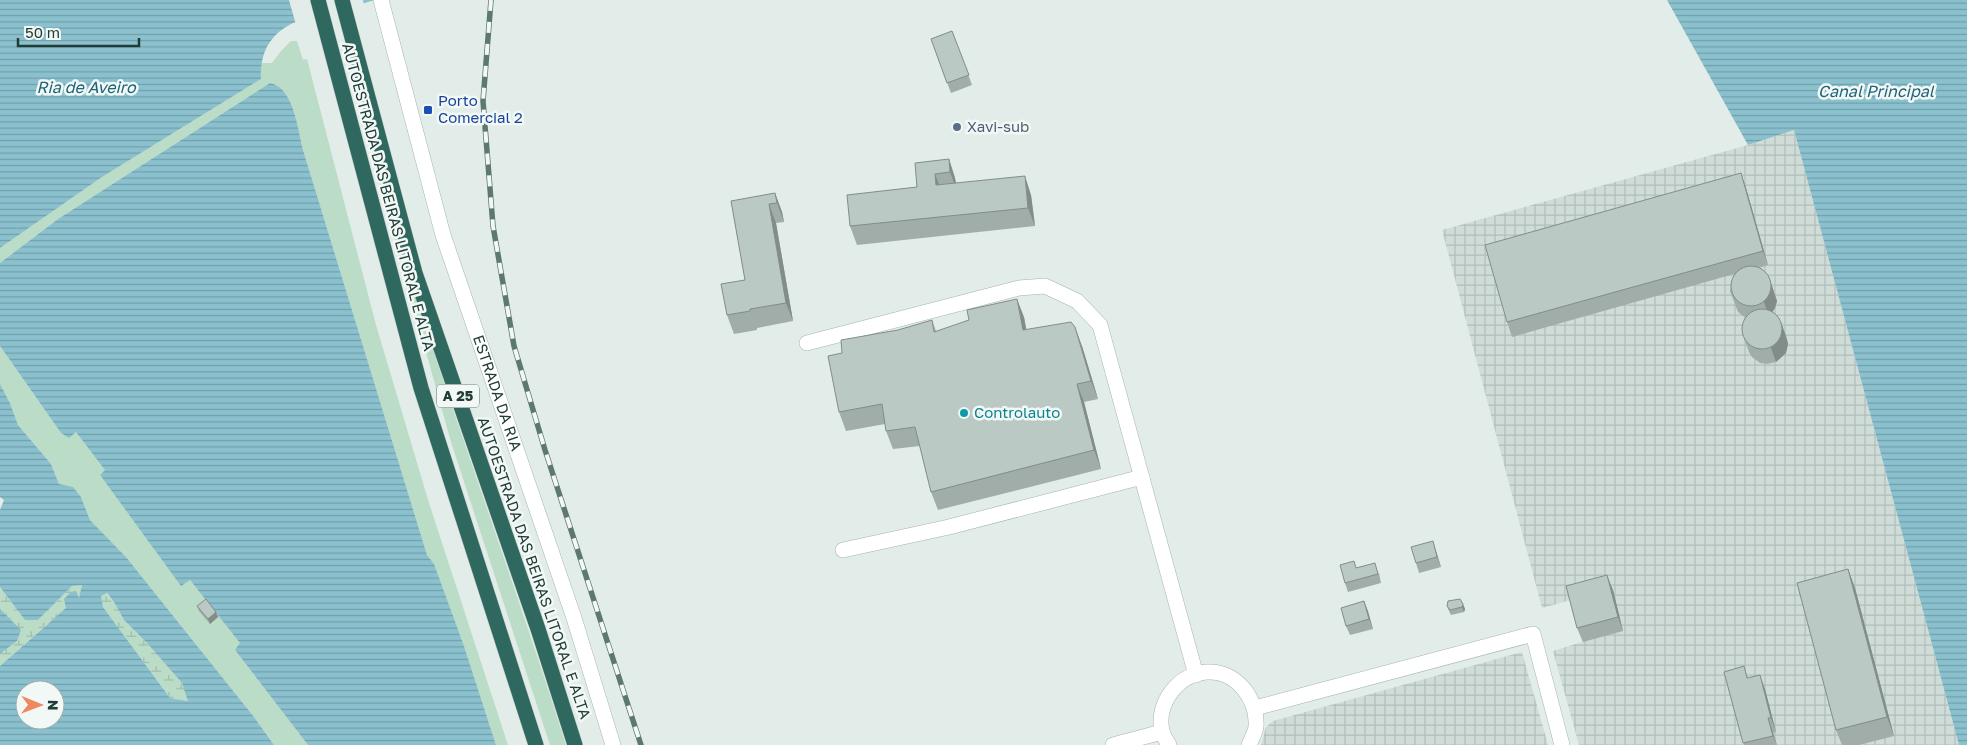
<svg xmlns="http://www.w3.org/2000/svg" width="1967" height="745" font-family="'Golos Text',sans-serif">
	<defs>
		<pattern id="industrial-grid" width="8" height="8" patternUnits="userSpaceOnUse" patternTransform="scale(1.25)"><rect width="8" height="8" fill="#d0dcd7"/><path d="M0 4h8M4 0v8" fill="none" stroke="#b2beb9"/></pattern>
		<pattern id="wetland-marsh" width="20" height="14" patternUnits="userSpaceOnUse" patternTransform="scale(1.25)"><rect width="20" height="14" fill="#bbdcc6"/><path d="M1 5h8M5 5V1M11 12h8M15 12V8" fill="none" stroke="#a0beab"/></pattern>
		<pattern id="water-rules" width="6" height="5" patternUnits="userSpaceOnUse" patternTransform="scale(1.25)"><rect width="6" height="5" fill="#8bc1cf"/><path d="M0 2.5h6" fill="none" stroke="#719ea9"/></pattern>
	</defs>
	<rect width="100%" height="100%" fill="#e2ece8"/>
	<path fill="url(#industrial-grid)" d="M1794 130 1959 745H1579L1553 651 1582 642 1575 612 1571 600 1542 608 1442 230 1748 145Z
		M1522 652 1548 745H1261L1266 727 1273 721Z"/>
	<path fill="#bbdcc6" d="M291 41H297L303 60 307 59 376 325 429 503 508 745H496L464 646 434 565 427 555 303 150C298 131 294 87 270 83L58 219 0 263V248L102 177 261 79V63H272L281 51Z
		M368 143C427 346 502 544 566 745H550L451 442Z
		M0 346 61 433 76 432 106 470 100 475 181 585 190 580 241 644 235 650 308 745H274L254 717 126 557 90 520 81 497 59 484 51 464 18 425 10 403 0 384Z"/>
	<path fill="url(#wetland-marsh)" d="M73 585H82L79 600 45 626 0 666V654L17 641 4 614 0 609V587L25 619 38 620Z
		M106 593 114 602 124 620 146 642 182 683 189 701 170 698 103 607 101 596Z"/>
	<path fill="url(#water-rules)" fill-rule="evenodd" d="M0 0H375L293 23C269 35 260 53 261 79L102 177 0 248Z
		M1667 0H1967V745H1959L1794 130 1748 145Z
		M270 83C294 87 298 131 303 150L427 555 434 564 464 646 496 745H308L235 650 240 643 190 580 181 586 100 475 105 470 76 432 69 438 61 433 0 346V263L58 219Z
		M0 384 10 403 18 425 51 464 59 484 73 487 81 497 90 520 126 557 254 717 274 745H0V666L66 608 64 599 71 592 76 591 79 598 82 585 72 586 38 620H25L0 587V510L4 500 0 497ZM107 593 114 602 124 620 146 642 182 683 188 701 170 698 103 607 101 596ZM25 690H55V720H25Z
		M0 609 21 630 17 641 0 654Z"/>
	<path fill="#e2ece8" d="M289 0H363L364 5 296 25Z"/>
	<g fill="none" stroke-linecap="round" stroke-linejoin="round">
		<g stroke="#a5b4af" stroke-width="16">
			<g id="minor">
				<path id="s1" d="M381 0 443 235 574 618 613 745"/>
				<path d="M807 343 1019 288 1045 286 1077 301 1100 325 1196 675"/>
				<path d="M843 550 949 527 1142 477"/>
				<path d="M1255 708 1533 634 1562 745"/>
				<path d="M1113 745 1162 732"/>
				<path d="M1169 745C1167 741 1163 736 1162 731 1156 703 1178 674 1207 672 1237 670 1258 700 1256 727 1255 733 1251 740 1249 745"/>
			</g>
		</g>
		<g stroke="#c1c8c7" stroke-width="16">
			<path id="highway" d="M318 0 421 388 536 745
				M342 0 415 273 538 629 575 745"/>
		</g>
		<use href="#minor" stroke="#fff" stroke-width="15"/>
		<use href="#highway" stroke="#2f685f" stroke-width="15"/>
		<g stroke="#5d7872" stroke-width="5.5">
			<path id="rail" d="M491 0 483 101 493 226 514 346 545 450 641 745"/>
		</g>
		<use href="#rail" stroke="#f2f8f6" stroke-width="4" stroke-dasharray="11" stroke-linecap="butt"/>
	</g>
	<path fill="#a0ada9" d="M952 31 972 85 951 93 931 39Z
		M949 159 955 178 956 183 1031 195 1035 226 857 245 850 226 917 187Z
		M1741 173 1746 188 1768 265 1759 268 1769 277 1777 301 1775 308 1772 312 1786 336 1788 344 1786 353 1776 362 1767 364 1760 363 1752 357 1749 352 1744 338 1746 318 1738 312 1730 291 1734 274 1512 337 1507 322Z
		M775 193 782 212 784 222 776 223 793 321 757 328V330L734 334 727 315 745 280 731 201Z
		M1024 317 1026 330 1082 346 1098 399 1084 402 1101 469 938 510 931 492 920 446 893 449 886 431 885 424 846 431 839 412 898 330 932 320 936 331Z
		M1436 551 1441 567 1419 573 1416 563Z
		M1848 569 1855 588 1894 736 1859 745H1842L1836 730Z
		M1379 573 1381 583 1348 592 1345 583Z
		M1613 590 1623 631 1583 642 1577 628Z
		M1460 599 1465 609 1464 612 1451 615 1449 611 1447 606Z
		M1364 601 1373 629 1350 635 1346 626Z
		M197 606 216 612 218 617 210 624 199 611Z
		M1744 666 1748 678 1765 689 1776 732 1773 733 1777 745H1744L1724 672Z"/>
	<path fill="#828d89" d="M949 159 955 178 957 191 950 172Z
		M1741 173 1746 188 1768 265 1763 251Z
		M935 174 942 192 936 185Z
		M1025 176 1031 195 1035 226 1028 208Z
		M775 193 782 212 784 222 777 203Z
		M769 204 776 223 793 321 786 303Z
		M1769 277 1777 301 1775 308 1769 317 1764 302Z
		M1017 299 1024 317 1030 349 1023 330Z
		M1781 322 1786 336 1788 344 1786 353 1776 362 1771 348Z
		M1075 327 1082 346 1098 399 1091 381Z
		M1077 384 1084 402 1101 469 1094 450Z
		M1433 541 1436 551 1441 567 1437 557Z
		M1848 569 1855 588 1894 736 1887 717Z
		M1607 575 1613 590 1623 631 1618 617Z
		M1364 601 1368 611 1373 629 1369 619Z
		M1463 604 1465 609 1464 612 1462 607Z
		M216 612 218 617 210 624 208 619Z
		M1760 675 1765 689 1776 732 1771 718Z
		M1768 718 1777 745 1773 736Z"/>
	<path fill="#bac9c4" stroke="#828d89" d="M952 31 969 75 947 83 931 39Z
		M949 159 950 172 935 174 936 185 1025 176 1028 208 850 226 847 195 917 187 915 163Z
		M1741 173 1763 251 1507 322 1485 245Z
		M775 193 777 203 769 204 786 303 750 309V311L727 315 721 284 745 280 731 201Z
		M1731 286a20 20 0 1 1 40 0a20 20 0 1 1-40 0Z
		M1017 299 1023 330 1071 322 1075 327 1091 381 1077 384 1094 450 931 492 915 427 886 431 882 404 839 412 828 356 842 353 841 340 898 330 932 320 934 332 969 320 967 310Z
		M1742 329a20 20 0 1 1 40 0a20 20 0 1 1-40 0Z
		M1433 541 1437 557 1416 563 1411 547Z
		M1354 561 1356 568 1375 563 1378 574 1345 583 1340 565Z
		M1848 569 1887 717 1836 730 1797 583Z
		M1607 575 1618 617 1577 628 1566 586Z
		M206 599 216 612 208 619 197 606Z
		M1460 599 1463 604 1462 607 1450 610 1447 606 1448 601Z
		M1364 601 1369 619 1346 626 1341 608Z
		M1744 666 1747 678 1760 675 1771 718H1768L1773 736 1743 743 1724 672Z"/>
	<rect fill="#1a4fb4" stroke="#f2f8f6" stroke-width="2" x="423" y="105" width="10" height="10" rx="2.5"/>
	<circle fill="#5c6f8a" stroke="#f2f8f6" stroke-width="2" cx="957" cy="127" r="5"/>
	<circle fill="#0f9aa8" stroke="#f2f8f6" stroke-width="2" cx="964" cy="413" r="5"/>
	<g text-anchor="middle" stroke-width="5" stroke-linejoin="round" paint-order="stroke">
		<rect fill="#f2f8f6" stroke="#607470" stroke-width="1" x="437" y="384.5" width="42" height="23" rx="4"/>
		<g font-size="14" font-weight="bold" fill="#223c37">
			<text x="458" y="401">A 25</text>
		</g>
		<g font-size="15" fill="#164399" stroke="#f2f8f6" text-anchor="start">
			<text x="438" y="106">Porto<tspan x="438" dy="17">Comercial 2</tspan></text>
		</g>
		<g font-size="15" fill="#4e5e75" stroke="#f2f8f6" text-anchor="start">
			<text x="967" y="132">Xavi-sub</text>
		</g>
		<g font-size="15" fill="#223c37" stroke="#f2f8f6">
			<text transform="translate(388 197) rotate(75)" y="5">AUTOESTRADA DAS BEIRAS LITORAL E ALTA</text>
			<text dy="5" stroke="none"><textPath href="#s1" startOffset="410">ESTRADA DA RIA</textPath></text>
			<text transform="translate(534 568) rotate(71)" y="5">AUTOESTRADA DAS BEIRAS LITORAL E ALTA</text>
		</g>
		<g font-size="15" fill="#0d838f" stroke="#f2f8f6" text-anchor="start">
			<text x="974" y="418">Controlauto</text>
		</g>
		<g font-size="16" font-style="italic" fill="#1e6377" stroke="#f2f8f6">
			<text x="86" y="93">Ria de Aveiro</text>
			<text x="1876" y="97">Canal Principal</text>
		</g>
	</g>
	<g transform="translate(40 705) rotate(91)"><circle r="24" fill="#f2f8f6" stroke="#9fadaa"/>
	<path d="M0-4L9 19L0 12L-9 19Z" fill="#ee885e"/>
	<text y="-8" font-size="14" font-weight="bold" text-anchor="middle" fill="#223c37">N</text>
	</g>
	<path d="M18 38v8h121v-8" fill="none" stroke="#223c37" stroke-width="2.5"/>
	<text x="25" y="38" font-size="15" fill="#223c37" stroke="#f2f8f6" stroke-width="4" paint-order="stroke">50 m</text>
</svg>
